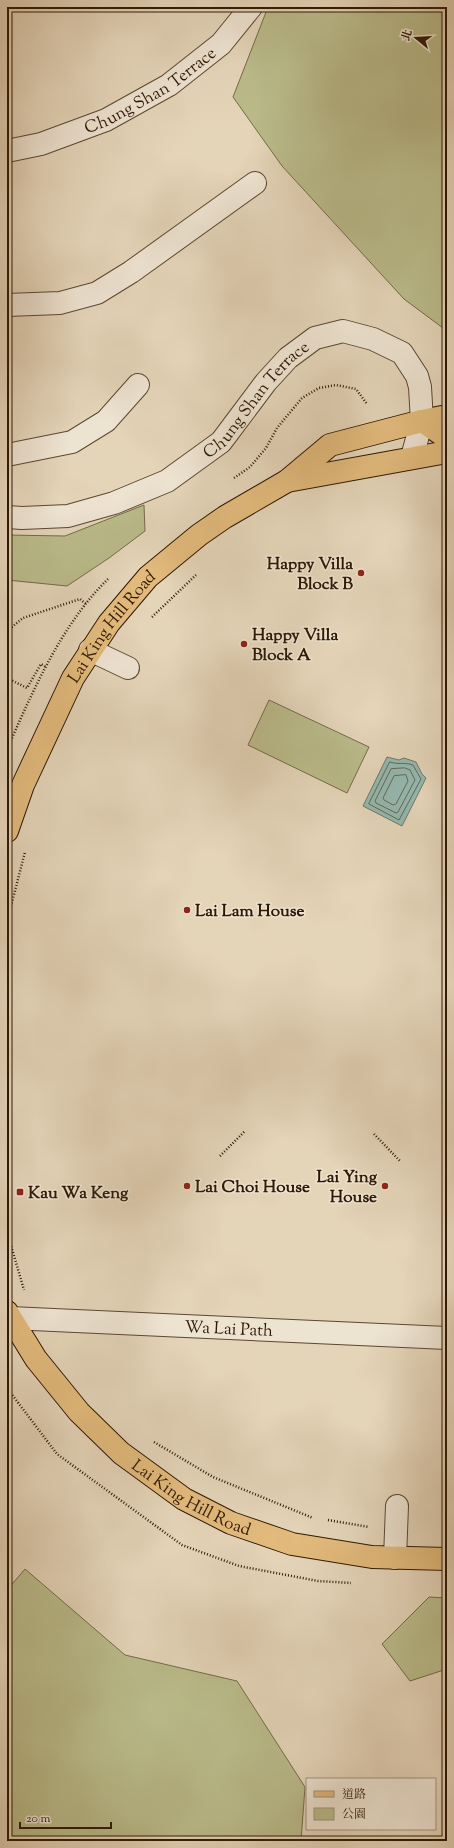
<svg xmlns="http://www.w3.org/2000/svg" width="454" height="1848" font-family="'Sorts Mill Goudy','Noto Serif TC',serif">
	<rect width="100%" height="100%" fill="#e4d4b8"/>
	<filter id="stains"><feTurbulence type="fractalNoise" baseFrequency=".005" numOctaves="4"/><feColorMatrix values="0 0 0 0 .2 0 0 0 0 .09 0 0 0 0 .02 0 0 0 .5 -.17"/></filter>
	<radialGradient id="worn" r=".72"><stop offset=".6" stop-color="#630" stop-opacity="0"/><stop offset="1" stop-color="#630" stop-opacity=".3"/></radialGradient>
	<path fill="#babb8a" stroke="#746a47" d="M268 7H447V331L404 299 282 166 233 97Z
		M144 505 145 531 109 558 67 586 7 580V535L65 536Z
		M269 700 369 747 347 793 248 745Z
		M25 1569 125 1655 237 1681 305 1787 301 1841H7V1590Z
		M429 1597 447 1598V1669L410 1681 382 1644Z"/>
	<path fill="#95b8af" stroke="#6c786b" d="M387 757 399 760 404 758 416 762 422 774 426 778 402 826 363 806Z"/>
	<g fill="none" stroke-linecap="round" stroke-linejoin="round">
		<path stroke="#62685a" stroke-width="1" d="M390 762C399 765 405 762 413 765L421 779 399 820 369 804Z
			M405 768 410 770 415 780 398 812 396 813 376 803 375 801 391 769Z
			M406 775 408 781 396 804 393 805 384 800 383 798 394 776Z"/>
		<g stroke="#5c4731" stroke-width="24">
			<g id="minor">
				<path id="s1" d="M7 151 41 144 106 120 169 85 221 44 251 7"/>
				<path d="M7 305 60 303 97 293 131 272 255 183"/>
				<path d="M7 455 72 442 106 421 138 385"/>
				<path id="s2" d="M7 517 22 518 68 516 114 503 167 481 221 442 266 382 288 358 315 338 343 331 373 339 402 353 417 376 420 387 422 421 412 457"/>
				<path d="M90 650 128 668"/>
				<path id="s3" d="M10 1318 447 1338"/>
				<path d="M395 1558 397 1506"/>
			</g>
		</g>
		<g stroke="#2e1804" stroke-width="24">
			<g id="major">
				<path d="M422 421 447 438"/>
				<path d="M287 481 447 452"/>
				<path id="s4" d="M7 831 23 785 73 678 109 623 148 577 199 535 225 517 287 481 330 445 422 421 447 416"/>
				<path id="s5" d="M7 1312 36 1359 79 1412 121 1453 184 1499 231 1523 292 1544 372 1557 447 1559"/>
			</g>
		</g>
		<path stroke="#2e1804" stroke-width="2.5" stroke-dasharray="1 2" stroke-linecap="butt" d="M234 478 250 467 266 448 277 428 302 398 319 388 336 385 356 389 367 404
			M152 617 196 575
			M7 631 23 618 80 599 86 604
			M7 678 27 688 41 664 46 667
			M7 749C34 689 61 625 108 579
			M7 945 10 910 25 852
			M374 1134 400 1161
			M220 1156 245 1131
			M7 1232 24 1290
			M7 1388 57 1454 182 1545 239 1566 318 1581 351 1583
			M154 1442 213 1477 313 1518
			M328 1520 369 1527"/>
		<use href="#minor" stroke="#ede3d1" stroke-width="22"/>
		<use href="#major" stroke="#e2ba7c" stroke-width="22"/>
	</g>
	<g fill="#8f2418" stroke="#ede3d1" stroke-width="1.5">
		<circle cx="361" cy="573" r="4"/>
		<circle cx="244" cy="644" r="4"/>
		<circle cx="187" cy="910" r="4"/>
		<circle cx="187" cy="1186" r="4"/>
		<circle cx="385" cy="1186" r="4"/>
		<rect x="16" y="1188" width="8" height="8" rx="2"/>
	</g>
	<g text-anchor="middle" stroke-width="3" stroke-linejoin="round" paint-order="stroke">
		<g font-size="17" fill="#2e1804" stroke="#ede3d1">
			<text dy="6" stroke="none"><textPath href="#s1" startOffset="157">Chung Shan Terrace</textPath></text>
			<text dy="6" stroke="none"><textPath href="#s2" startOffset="288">Chung Shan Terrace</textPath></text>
			<text dy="6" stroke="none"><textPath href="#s4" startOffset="231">Lai King Hill Road</textPath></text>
			<text dy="6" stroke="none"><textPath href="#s3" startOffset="219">Wa Lai Path</textPath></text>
			<text dy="6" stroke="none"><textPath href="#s5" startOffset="266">Lai King Hill Road</textPath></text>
		</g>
		<g font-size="17" font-weight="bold" fill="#2e1804" stroke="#ede3d1" text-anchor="start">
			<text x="353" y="569" text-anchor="end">Happy Villa<tspan x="353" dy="20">Block B</tspan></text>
			<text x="252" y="640">Happy Villa<tspan x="252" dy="20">Block A</tspan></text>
			<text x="195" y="916">Lai Lam House</text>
			<text x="377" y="1182" text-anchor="end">Lai Ying<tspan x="377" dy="20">House</tspan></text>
			<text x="195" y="1192">Lai Choi House</text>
			<text x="28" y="1198">Kau Wa Keng</text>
		</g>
	</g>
	<rect width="454" height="1848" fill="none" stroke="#e4d4b8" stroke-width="24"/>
	<rect x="8" y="8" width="438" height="1832" fill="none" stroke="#2e1804" stroke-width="2"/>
	<rect x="12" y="12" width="430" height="1824" fill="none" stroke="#2e1804"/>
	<rect x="306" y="1778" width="130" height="52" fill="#ede3d1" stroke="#a1927f"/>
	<rect x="314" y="1791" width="20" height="6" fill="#e2ba7c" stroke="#a1927f"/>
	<text x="342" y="1798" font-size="12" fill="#2e1804">道路</text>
	<rect x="314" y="1808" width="20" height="12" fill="#babb8a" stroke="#a1927f"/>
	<text x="342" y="1818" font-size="12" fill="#2e1804">公園</text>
	<g transform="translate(416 38) rotate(288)" stroke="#ede3d1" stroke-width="3" paint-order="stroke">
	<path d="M0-3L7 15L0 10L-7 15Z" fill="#2e1804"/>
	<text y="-6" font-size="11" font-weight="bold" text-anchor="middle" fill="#2e1804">北</text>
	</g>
	<path d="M20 1822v6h91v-6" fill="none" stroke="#2e1804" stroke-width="2"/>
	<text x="26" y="1822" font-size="12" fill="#2e1804" stroke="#ede3d1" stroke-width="3" paint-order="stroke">20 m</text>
	<rect width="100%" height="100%" filter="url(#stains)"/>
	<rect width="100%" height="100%" fill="url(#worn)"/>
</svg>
